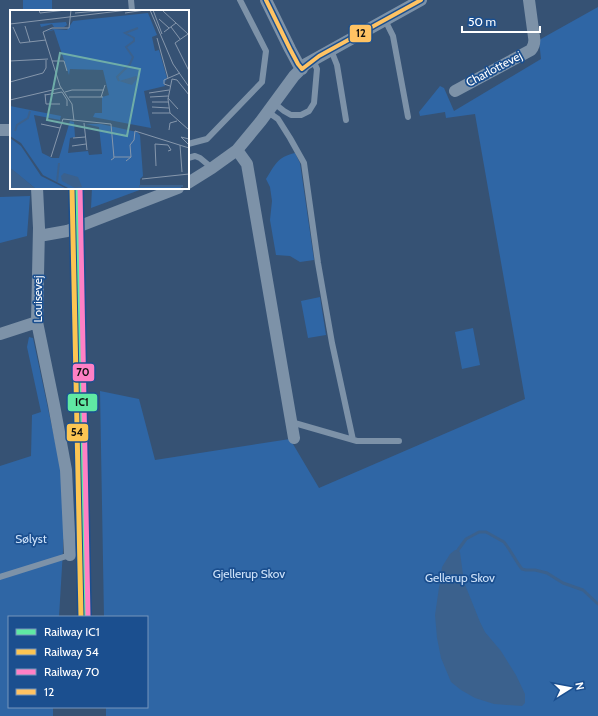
<svg xmlns="http://www.w3.org/2000/svg" width="598" height="716" font-family="Cabin,sans-serif">
	<rect width="100%" height="100%" fill="#365274"/>
	<path fill="#2f66a5" d="M23 0H52V11H23Z
		M598 7V716H106V707H147V617H104L100 391 139 399 155 460 290 439 319 488 525 399 475 114 446 118 445 112 420 116 419 112 440 86 444 88 454 111 541 59 539 40Z
		M295 153 300 163 314 260 300 262 290 256 276 255 270 220 272 201 270 187 266 179C275 165 277 157 295 153Z
		M92 188H145L91 208Z
		M30 196 27 236 0 243V197Z
		M320 297 326 335 308 338 301 301Z
		M473 328 480 365 462 369 455 332Z
		M29 337 33 338 62 474 65 537 63 540V550L59 617H9V707H53V716H0V466L31 456 32 415 41 412 27 347Z"/>
	<path fill="#3b618d" d="M455 550H458L460 552 464 582 480 622 485 632 501 651 516 675 525 694V703L522 706 494 704 475 698 461 690 451 682 441 658 437 638 435 615 442 567 450 554Z"/>
	<g fill="none" stroke-linecap="round" stroke-linejoin="round">
		<path stroke="#3b618d" stroke-width="3" d="M458 550 466 539 479 532H486L504 542 509 549 519 565 522 569 526 570H535L547 573 563 583 583 590 598 604"/>
		<path stroke="#7d92a8" stroke-width="6" d="M131 0 132 11
			M385 20 393 36 408 117
			M331 50 337 65 346 120
			M274 103 284 111 291 115H301L309 111 314 103 317 69 313 60
			M268 112 278 119 290 138 304 163 318 263 332 343 353 440
			M188 144 207 139 262 82 266 51 240 0
			M188 158 195 156 200 158 212 168
			M291 422 357 441H399
			M0 577 70 555"/>
		<path stroke="#7d92a8" stroke-width="12" d="M266 0 290 49 298 64 302 69
			M455 91 531 50C534 46 535 42 534 37L529 0
			M0 130H11
			M237 150 247 164 294 438
			M188 183 212 168 237 150 261 121 294 76 306 64 421 0
			M37 188 39 228 37 322 54 405 66 470 70 555
			M39 236 67 231 178 188
			M0 334 37 322"/>
		<g stroke="#1b4f8f" stroke-width="7">
			<path id="bus-1" d="M266 0 290 49 298 64 302 69
				M302 69 319 56 421 0"/>
		</g>
		<use href="#bus-1" stroke="#ffc363" stroke-width="4"/>
		<g stroke="#1b4f8f" stroke-width="8">
			<path id="rail-1" d="M78 188 87 617"/>
		</g>
		<g stroke="#1b4f8f" stroke-width="8">
			<path id="rail-2" d="M72 188 81 617"/>
		</g>
		<g stroke="#1b4f8f" stroke-width="8">
			<path id="rail-3" d="M80 188 88 617"/>
		</g>
		<use href="#rail-1" stroke="#60e9a3" stroke-width="5"/>
		<use href="#rail-2" stroke="#fcc553" stroke-width="5"/>
		<use href="#rail-3" stroke="#ff80c5" stroke-width="5"/>
	</g>
	<g text-anchor="middle" stroke-width="3.5" stroke-linejoin="round" paint-order="stroke">
		<g font-size="12" fill="#fff" stroke="#1b4f8f">
			<text transform="translate(494 69) rotate(-28)" y="4">Charlottevej</text>
			<text transform="translate(38 299) rotate(-90)" y="4">Louisevej</text>
		</g>
		<g font-size="12" fill="#cfe3fa" stroke="#1b4f8f">
			<text x="31" y="543">Sølyst</text>
			<text x="249" y="578">Gjellerup Skov</text>
			<text x="460" y="582">Gellerup Skov</text>
		</g>
	</g>
	<g transform="translate(10 10)">
		<rect width="179" height="179" fill="#365274"/>
		<path d="M138 3 147 25 142 27 145 41 149 40 157 68 154 74 155 76 134 81 141 118 83 107 85 103H92V87L99 85 93 60 60 59 59 65 44 20 35 22 44 19 57 20 63 11ZM56 12 57 15 54 17H44L42 14 31 17 30 14ZM0 96 51 106 50 110 24 105 32 143 42 148H49L60 111 64 112 65 127 60 128 58 143 78 141 79 145 92 144 89 117 76 114H91L127 122 130 125 133 166 130 169V176L171 177V179H60L33 165 11 133 0 126ZM0 128 11 136 31 166 57 179H26L0 158Z" fill="#2f66a5"/>
		<path d="M128 67 122 75 109 71 126 66ZM0 158 8 164 26 179H0ZM54 163 68 167 72 177 65 178 52 171 51 166Z" fill="#3b618d"/>
		<path fill="none" stroke="#3b618d" stroke-width="2" d="M109 71 107 67 120 54 123 47 116 37 124 31V28L115 23 128 18M5 121 7 115 18 108 20 101M47 172 49 153M129 176H173"/>
		<path fill="none" stroke="#8697ac" stroke-width="1" d="M29 0 30 3 56 0M61 0 59 18H42L33 22 50 76 62 94 64 111M140 0 163 54 179 77M143 0 152 24M153 1 178 24M65 3 100 0M115 3 135 0M149 9 159 18M0 14 118 0M15 16 20 32M3 17 10 33 36 30M161 17 170 29M154 22 166 13M178 24 165 33 179 61M147 28 158 68M0 51 38 49M42 51H54L57 61M0 72 33 63 36 58V50M160 76 154 74V70L170 63M55 82 62 80H94M139 83 159 80M35 84 36 94H50M35 85 52 82 57 90V96M179 85 167 70 162 69 158 89 160 103 179 120M59 87H93M91 87 95 75M140 87 158 86M158 88 168 99M0 90 51 78M142 92H158M142 97 159 98M142 103H160M74 113 77 140M31 114 50 118M159 120 160 113 167 111M63 128 75 127M179 129 171 127 179 135M170 135 172 162M62 136 76 134M41 147 53 109 101 114 104 148 101 150M104 147H121M116 151 121 147 120 135 124 130 125 121 179 138M146 156 145 134 158 135 161 140 158 141M132 169 179 164"/>
		<path fill="#6fada8" fill-opacity="0.15" stroke="#6fada8" stroke-width="2" d="M50 43 130 59 117 126 37 110Z"/>
		<rect width="179" height="179" fill="none" stroke="#fff" stroke-width="2"/>
	</g>
	<g stroke="#1b4f8f" stroke-width="1.5">
		<rect x="349" y="24" width="23" height="19" rx="4" fill="#ffc363"/>
		<rect x="72" y="363" width="23" height="19" rx="4" fill="#ff80c5"/>
		<rect x="67" y="393" width="31" height="19" rx="4" fill="#60e9a3"/>
		<rect x="66" y="423" width="23" height="19" rx="4" fill="#fcc553"/>
	</g>
	<g font-size="11" text-anchor="middle" font-weight="bold" fill="#111">
		<text x="361" y="37">12</text>
		<text x="83" y="376">70</text>
		<text x="82" y="406">IC1</text>
		<text x="77" y="436">54</text>
	</g>
	<rect x="8" y="616" width="140" height="92" fill="#1b4f8f" stroke="#7695bc"/>
	<rect x="16" y="629" width="20" height="6" fill="#60e9a3" stroke="#7695bc"/>
	<text x="44" y="636" font-size="12" fill="#ffffff">Railway IC1</text>
	<rect x="16" y="649" width="20" height="6" fill="#fcc553" stroke="#7695bc"/>
	<text x="44" y="656" font-size="12" fill="#ffffff">Railway 54</text>
	<rect x="16" y="669" width="20" height="6" fill="#ff80c5" stroke="#7695bc"/>
	<text x="44" y="676" font-size="12" fill="#ffffff">Railway 70</text>
	<rect x="16" y="689" width="20" height="6" fill="#ffc363" stroke="#7695bc"/>
	<text x="44" y="696" font-size="12" fill="#ffffff">12</text>
	<g transform="translate(570 688) rotate(79)" stroke="#1b4f8f" stroke-width="3" paint-order="stroke">
	<path d="M0-3L7 15L0 10L-7 15Z" fill="#ffffff"/>
	<text y="-6" font-size="11" font-weight="bold" text-anchor="middle" fill="#ffffff">N</text>
	</g>
	<path d="M462 26v6h78v-6" fill="none" stroke="#ffffff" stroke-width="2"/>
	<text x="468" y="26" font-size="12" fill="#ffffff" stroke="#1b4f8f" stroke-width="3" paint-order="stroke">50 m</text>
</svg>
